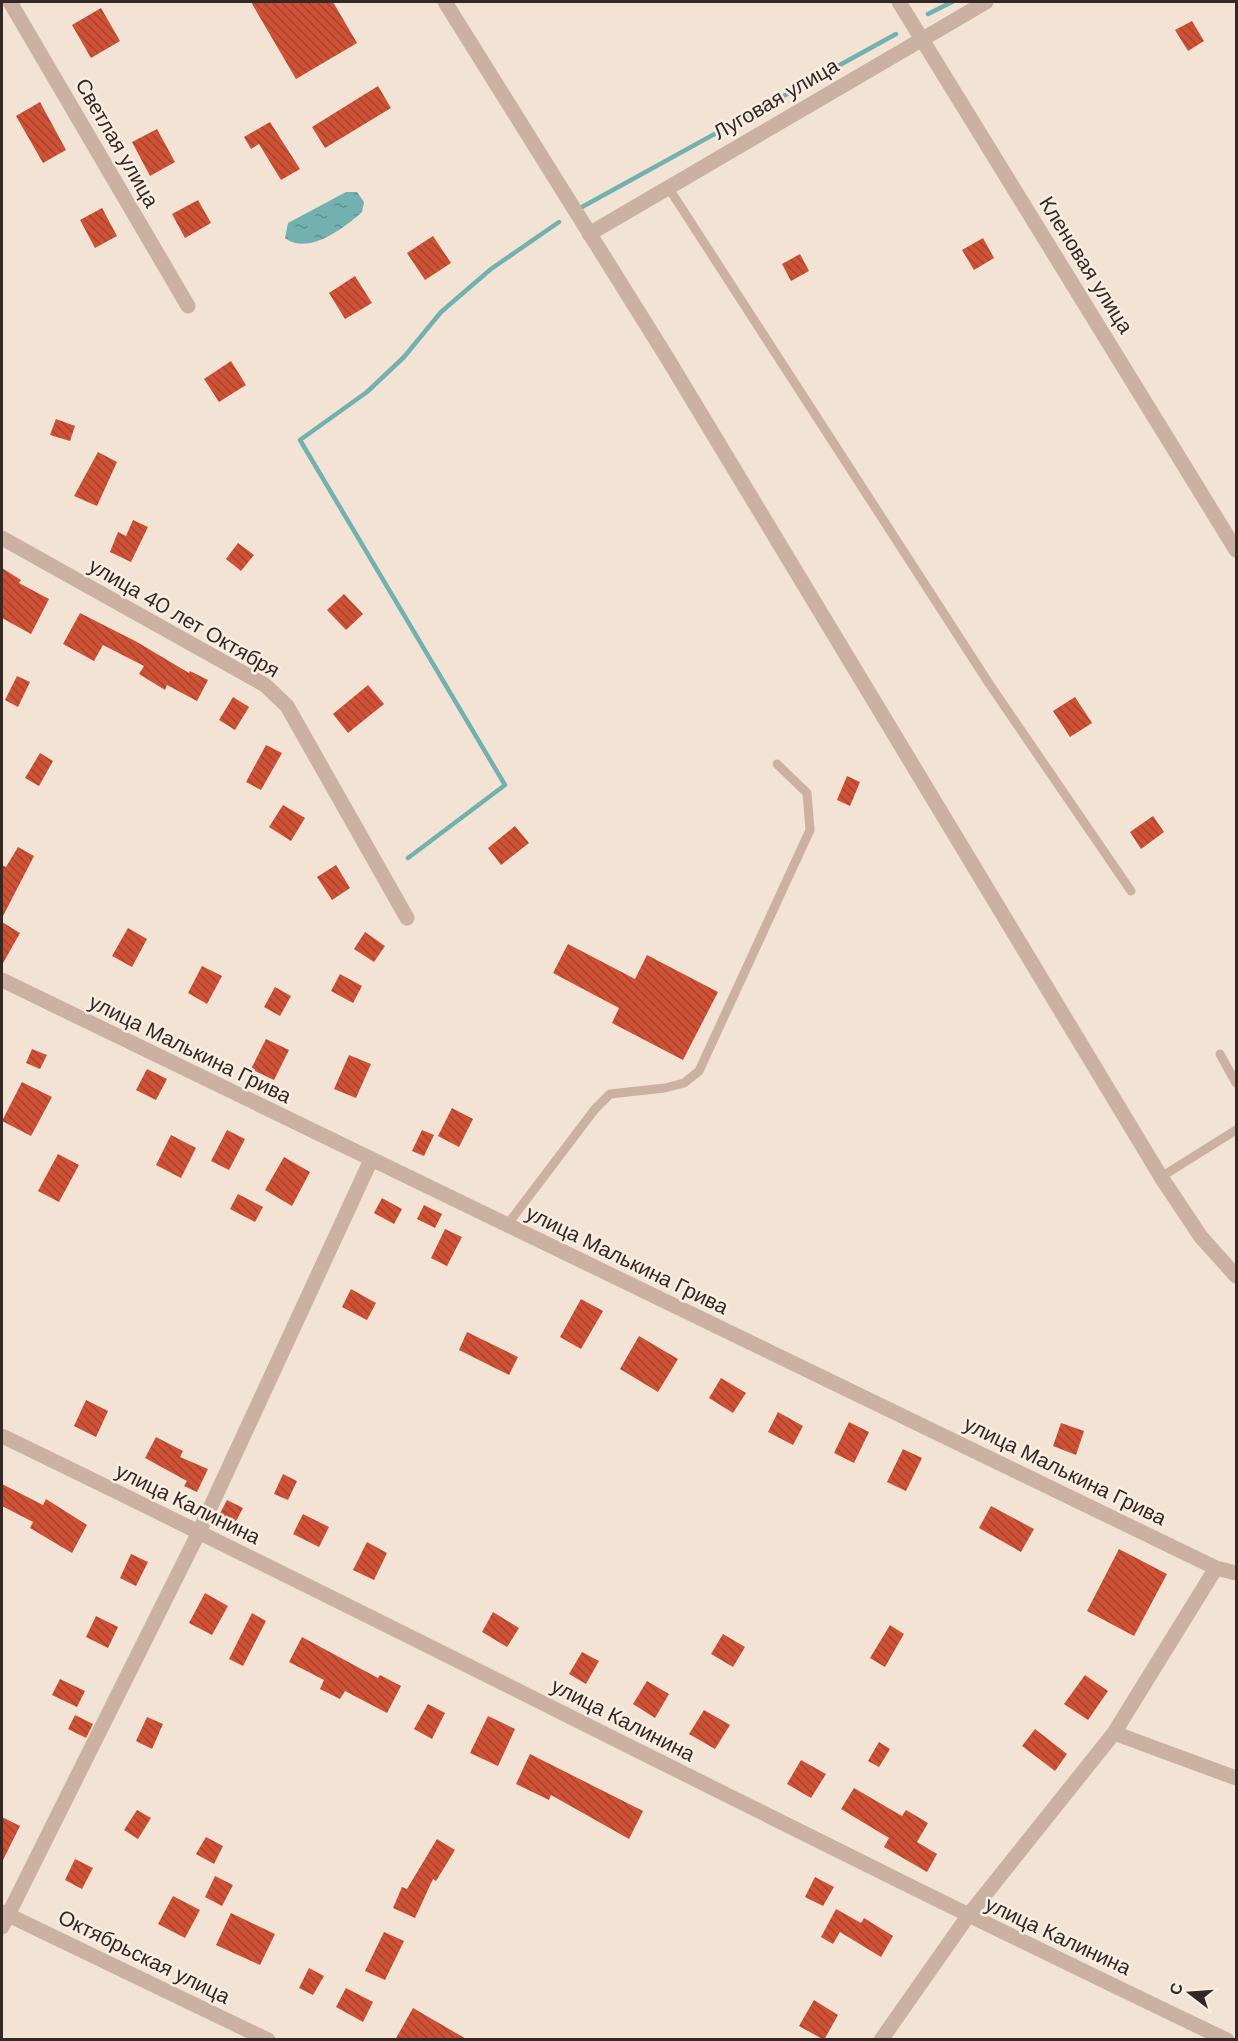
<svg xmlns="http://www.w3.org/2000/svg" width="1238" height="2041" font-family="'DM Sans',sans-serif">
	<defs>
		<pattern id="water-ripples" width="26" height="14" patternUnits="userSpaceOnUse" patternTransform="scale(1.5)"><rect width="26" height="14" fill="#72b1b0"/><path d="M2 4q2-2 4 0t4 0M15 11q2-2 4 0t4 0" fill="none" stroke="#5e908f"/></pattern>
		<pattern id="building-back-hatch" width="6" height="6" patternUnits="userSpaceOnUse" patternTransform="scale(1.5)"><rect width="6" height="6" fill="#cf5236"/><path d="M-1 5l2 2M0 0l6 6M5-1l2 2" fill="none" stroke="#a9442d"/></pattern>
	</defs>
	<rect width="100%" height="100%" fill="#f2e3d5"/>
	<path fill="url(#water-ripples)" d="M346 192H357L364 202 362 212C344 228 308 256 285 238L288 223Z"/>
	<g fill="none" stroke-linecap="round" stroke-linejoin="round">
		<path stroke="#72b1b0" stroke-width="4.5" d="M928 14 952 2
			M582 207 896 34
			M408 858 505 785 300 440 367 392 404 357 441 312 491 269 559 222"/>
	</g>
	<path fill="url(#building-back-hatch)" d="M251 2H333L357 43 296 79Z
		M101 8 120 41 91 58 72 25Z
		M1192 21 1204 41 1188 51 1175 30Z
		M378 86 391 108 325 148 312 127Z
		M40 102 66 150 43 163 16 116Z
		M270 122 300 169 281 180 259 144 251 149 244 137Z
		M157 129 175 162 150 176 132 142Z
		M198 200 211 223 185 238 172 214Z
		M102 208 117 236 95 248 80 220Z
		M433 236 451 263 425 280 407 253Z
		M983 238 994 258 974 270 962 250Z
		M800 254 809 271 791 281 782 264Z
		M355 276 372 303 345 319 329 293Z
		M231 361 246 385 219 402 204 379Z
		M56 419 75 426 70 441 50 435Z
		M98 452 117 462 97 506 74 496Z
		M133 520 148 527 131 562 110 552 118 532 126 536Z
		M238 543 254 555 241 571 226 559Z
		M2 568 21 580 19 583 49 599 31 634 2 618Z
		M344 594 363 614 346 630 327 610Z
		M80 613 137 642 189 673 190 671 208 680 197 701 167 685 165 690 139 674 144 666 103 645 94 661 63 644Z
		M17 676 30 682 18 707 5 700Z
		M368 685 384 704 348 733 333 714Z
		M233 697 249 707 235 730 219 720Z
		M1075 697 1092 723 1070 737 1053 711Z
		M266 745 282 753 261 790 246 782Z
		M40 753 53 761 39 786 25 778Z
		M847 776 860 782 850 806 837 800Z
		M283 805 305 818 291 841 269 827Z
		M1153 816 1164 832 1141 849 1130 832Z
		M515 826 529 843 501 865 488 848Z
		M18 847 34 856 2 918V865L6 867Z
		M336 865 350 888 332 900 317 877Z
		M2 922 20 933 2 965Z
		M128 928 147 939 132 967 112 956Z
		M365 932 385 946 374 962 354 949Z
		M568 944 635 979 647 955 718 992 683 1060 612 1023 619 1008 553 973Z
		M202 966 222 976 207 1004 188 993Z
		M340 974 362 986 353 1003 331 991Z
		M275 987 291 996 280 1016 264 1007Z
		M266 1039 289 1050 274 1080 251 1069Z
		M32 1049 47 1055 40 1069 26 1063Z
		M349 1055 371 1064 356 1098 334 1089Z
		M147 1069 167 1079 156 1100 136 1090Z
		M22 1082 52 1097 31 1136 2 1121Z
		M452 1108 473 1119 459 1147 438 1136Z
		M227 1130 245 1139 229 1170 211 1161Z
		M422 1130 434 1135 424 1156 412 1151Z
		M171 1135 196 1148 181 1178 156 1165Z
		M58 1154 79 1165 59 1202 38 1191Z
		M284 1157 310 1172 292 1206 265 1190Z
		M238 1194 263 1207 255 1222 230 1209Z
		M382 1198 402 1209 394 1224 374 1213Z
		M424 1205 442 1214 435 1228 417 1219Z
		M445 1229 462 1237 447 1266 431 1258Z
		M351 1289 376 1303 367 1320 342 1307Z
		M581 1299 603 1311 581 1349 560 1337Z
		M467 1332 518 1357 509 1375 459 1350Z
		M639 1336 678 1359 658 1392 620 1369Z
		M721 1378 746 1393 733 1413 709 1398Z
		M86 1400 108 1411 96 1437 74 1426Z
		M778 1412 803 1426 793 1445 768 1432Z
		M849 1422 869 1432 854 1463 834 1453Z
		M1061 1423 1084 1431 1076 1455 1053 1446Z
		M156 1437 183 1451 180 1457 208 1469 197 1492 184 1486 187 1481 145 1458Z
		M903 1449 922 1458 906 1491 887 1482Z
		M283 1474 297 1481 288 1500 274 1494Z
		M2 1484 43 1505 46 1499 87 1525 72 1553 30 1528 33 1522 2 1506Z
		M227 1500 243 1508 233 1527 217 1519Z
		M991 1506 1034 1529 1021 1552 979 1528Z
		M303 1514 329 1527 319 1547 293 1534Z
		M367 1542 387 1553 374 1580 353 1570Z
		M1119 1549 1167 1574 1134 1636 1087 1611Z
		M131 1554 148 1562 136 1586 120 1578Z
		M205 1593 228 1606 212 1635 189 1623Z
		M493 1612 519 1628 507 1647 482 1632Z
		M252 1613 266 1621 243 1666 229 1659Z
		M96 1616 118 1627 108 1648 86 1637Z
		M890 1625 904 1634 885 1667 870 1658Z
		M723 1634 745 1647 733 1667 711 1654Z
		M302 1637 378 1678 380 1675 401 1686 387 1713 345 1691 340 1699 320 1689 324 1680 289 1662Z
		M582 1652 599 1661 586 1684 569 1674Z
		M1085 1675 1108 1691 1088 1720 1064 1704Z
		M60 1679 85 1691 77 1707 52 1695Z
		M647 1681 669 1694 655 1718 633 1704Z
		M428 1704 445 1713 432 1739 414 1729Z
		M704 1710 730 1725 715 1749 689 1734Z
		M75 1715 93 1724 86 1738 68 1729Z
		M488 1716 515 1729 498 1766 470 1753Z
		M147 1717 163 1724 152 1749 136 1741Z
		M1035 1729 1067 1754 1055 1771 1022 1746Z
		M879 1742 890 1749 879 1767 868 1761Z
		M530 1754 643 1811 629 1839 551 1795 549 1800 516 1784Z
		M801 1760 826 1774 811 1798 787 1784Z
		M854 1788 902 1816 906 1810 928 1823 917 1842 937 1854 927 1872 884 1847 889 1838 841 1809Z
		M137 1810 151 1818 138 1839 124 1830Z
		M2 1817 20 1826 2 1862Z
		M206 1837 223 1846 214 1864 196 1854Z
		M437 1839 455 1850 436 1881 433 1879 415 1918 393 1908 402 1887 407 1889Z
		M75 1859 93 1868 82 1889 65 1880Z
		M215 1876 233 1885 222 1906 205 1897Z
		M815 1877 834 1887 823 1906 805 1897Z
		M173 1896 200 1910 185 1938 158 1924Z
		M836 1909 861 1923 864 1918 893 1936 881 1957 840 1932 833 1944 821 1937Z
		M231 1913 275 1934 260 1965 216 1945Z
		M384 1932 404 1941 385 1980 365 1971Z
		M309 1968 324 1976 313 1995 299 1988Z
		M346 1988 373 2002 363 2022 336 2007Z
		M814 2000 838 2015 824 2040 799 2026Z
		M413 2008 468 2040H395Z"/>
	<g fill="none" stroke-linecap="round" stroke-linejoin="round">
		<path stroke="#cbb1a1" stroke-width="9" d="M668 187 990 685 1131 891
			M1220 1054 1236 1083
			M1161 1177 1236 1130
			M507 1225 595 1109 610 1094 665 1088 684 1083 699 1071 810 830 807 793 777 764"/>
		<path stroke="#cbb1a1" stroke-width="15" d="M10 2 188 306
			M445 2 666 356 1161 1177 1201 1237 1236 1276
			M899 2 1236 550
			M589 234 986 2
			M2 538 265 685 287 706 407 918
			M2 980 1216 1568 1236 1573
			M2 1436C412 1634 816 1844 1227 2040
			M1114 1733 1236 1778
			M2 1912 268 2040
			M2 1927 199 1532 371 1160
			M881 2040 968 1916 1114 1733 1216 1568"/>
	</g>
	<g text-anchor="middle" stroke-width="5" stroke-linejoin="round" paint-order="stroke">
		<g font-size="21" fill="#342824" stroke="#faede1">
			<text transform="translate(776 99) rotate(-30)" y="7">Луговая улица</text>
			<text transform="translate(117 143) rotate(60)" y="7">Светлая улица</text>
			<text transform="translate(1086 265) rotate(58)" y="7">Кленовая улица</text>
			<text transform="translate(184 618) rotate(30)" y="7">улица 40 лет Октября</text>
			<text transform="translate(190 1049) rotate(26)" y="7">улица Малькина Грива</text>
			<text transform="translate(627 1260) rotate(26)" y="7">улица Малькина Грива</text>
			<text transform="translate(1065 1471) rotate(26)" y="7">улица Малькина Грива</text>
			<text transform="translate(188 1504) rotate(26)" y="7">улица Калинина</text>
			<text transform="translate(623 1720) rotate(27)" y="7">улица Калинина</text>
			<text transform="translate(1058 1936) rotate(25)" y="7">улица Калинина</text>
			<text transform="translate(144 1957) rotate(26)" y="7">Октябрьская улица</text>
		</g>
	</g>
	<rect width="1238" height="2041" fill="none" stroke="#342824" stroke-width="6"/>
	<g transform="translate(1190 1993) rotate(287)" stroke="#faede1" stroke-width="4.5" paint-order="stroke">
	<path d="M0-4.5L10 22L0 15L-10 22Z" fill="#342824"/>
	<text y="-9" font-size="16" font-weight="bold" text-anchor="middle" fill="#342824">С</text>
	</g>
</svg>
